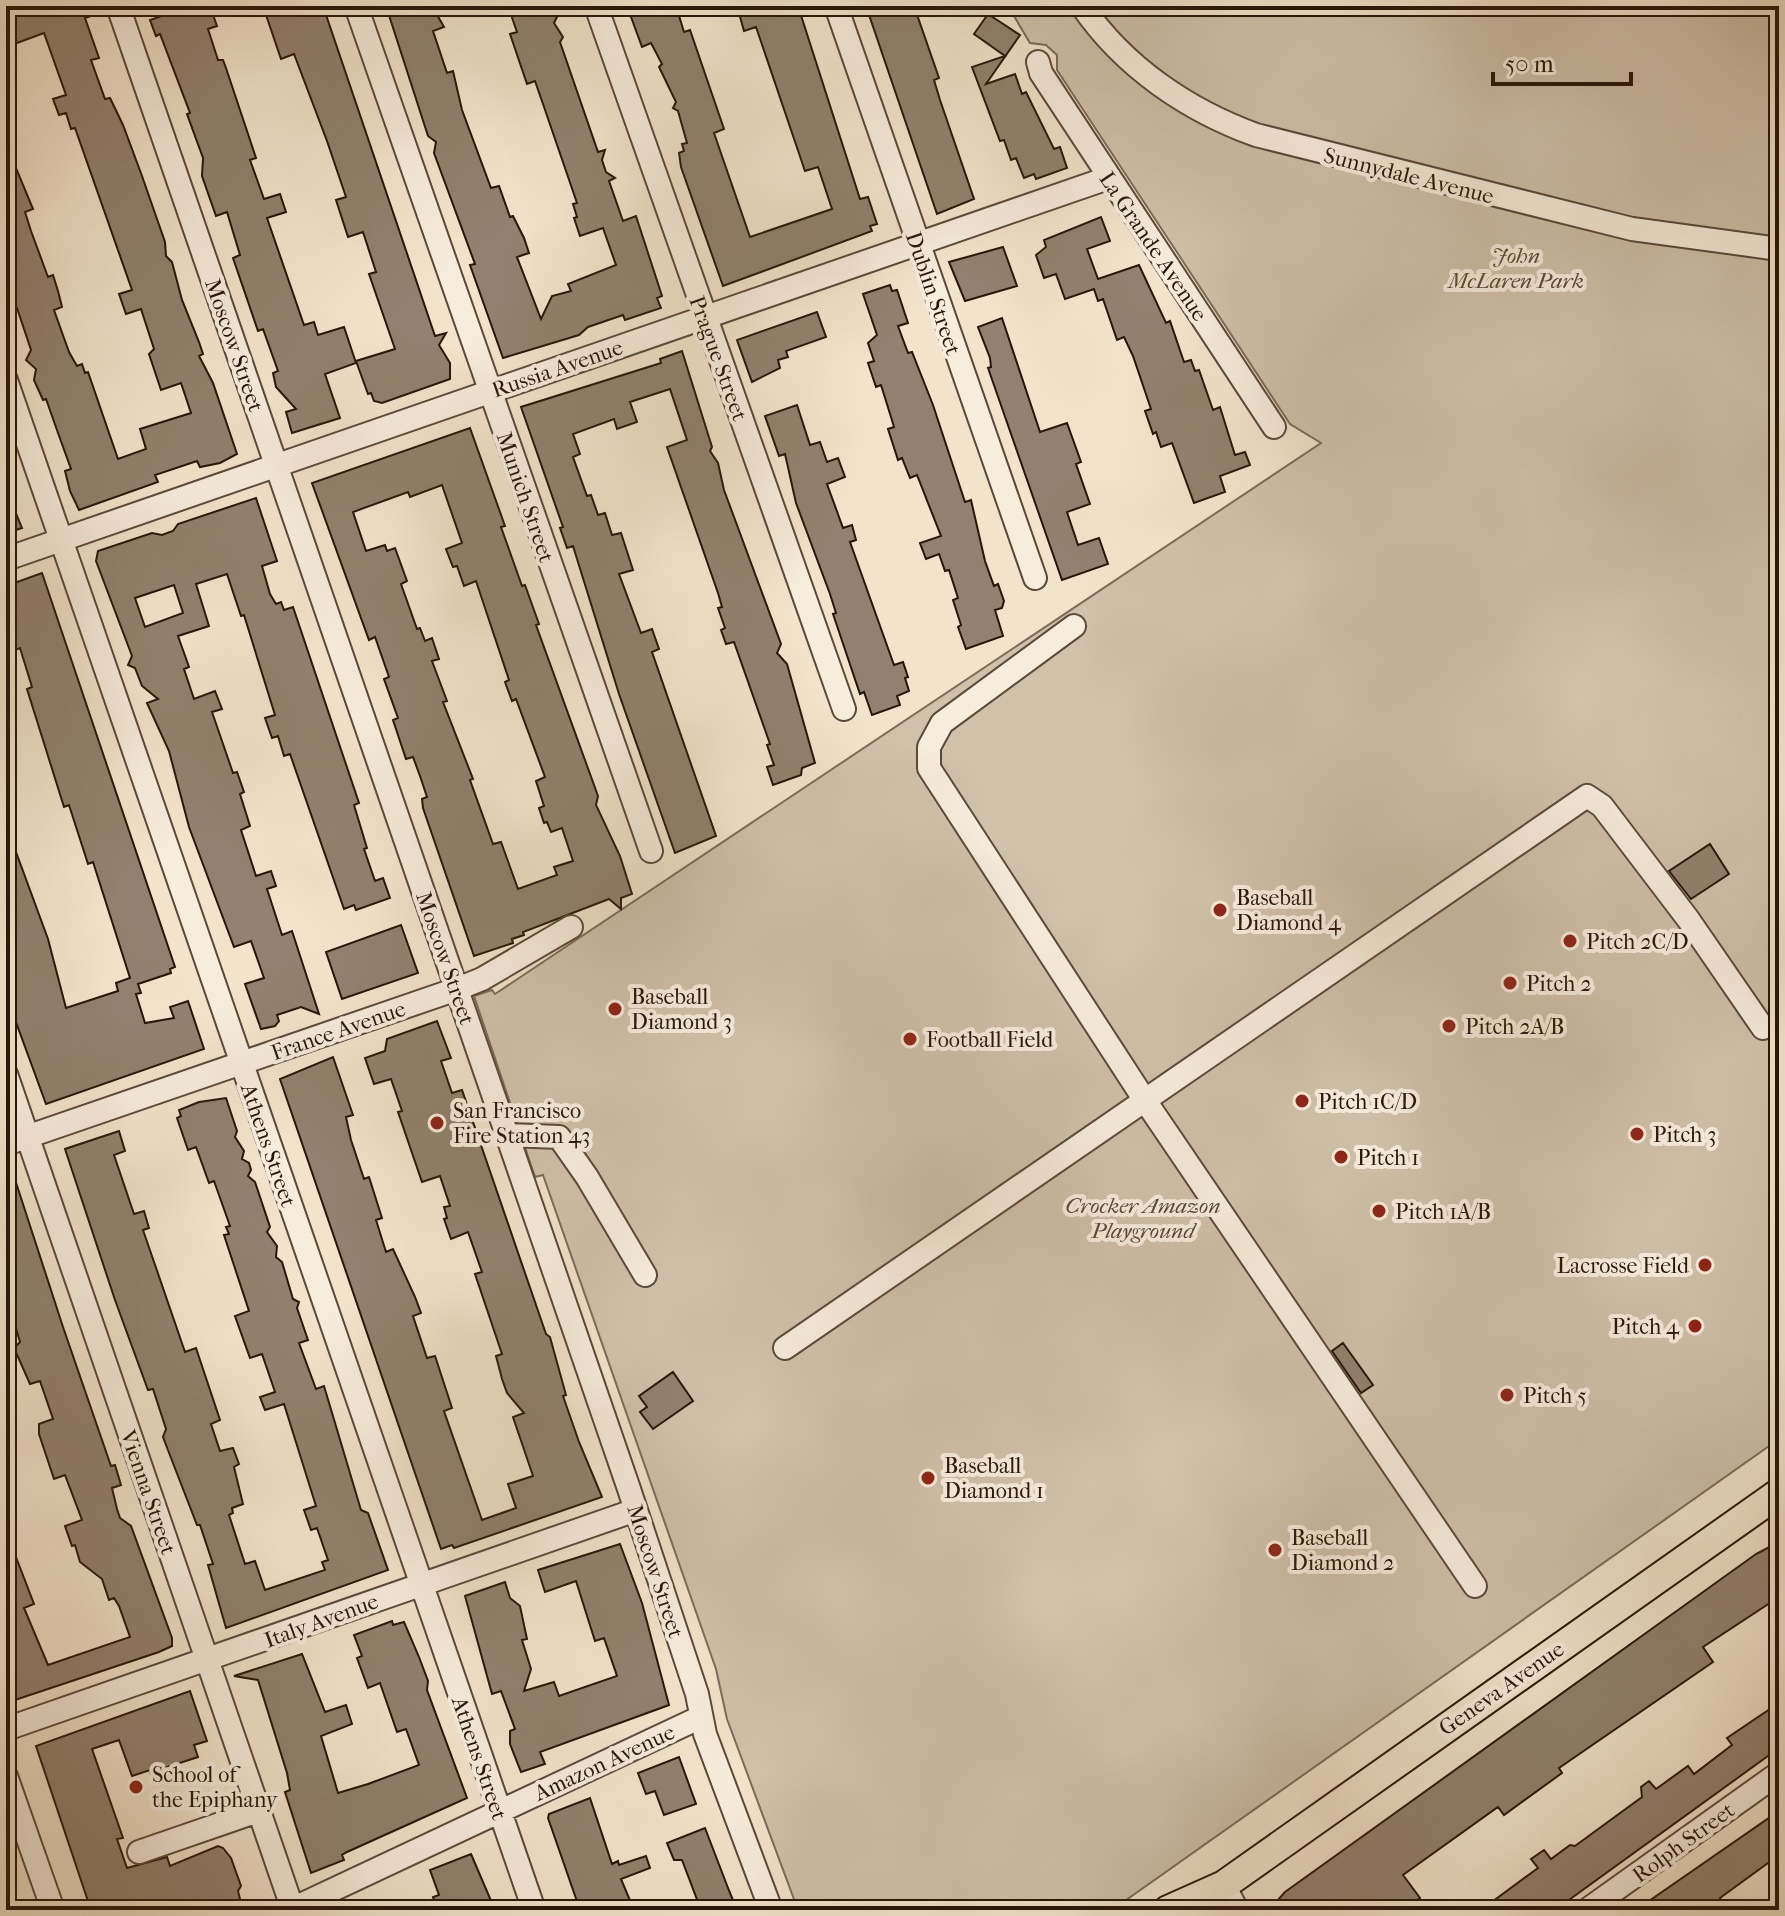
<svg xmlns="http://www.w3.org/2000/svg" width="1785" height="1916" font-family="'IM FELL French Canon',serif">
	<rect width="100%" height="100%" fill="#f2e4cb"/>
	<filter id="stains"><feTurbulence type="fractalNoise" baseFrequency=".0025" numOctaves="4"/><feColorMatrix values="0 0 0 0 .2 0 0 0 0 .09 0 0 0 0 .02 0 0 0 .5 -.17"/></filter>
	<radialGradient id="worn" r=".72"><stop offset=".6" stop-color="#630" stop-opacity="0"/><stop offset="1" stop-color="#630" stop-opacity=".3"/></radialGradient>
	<path fill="#cfc1aa" stroke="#7b6c5a" stroke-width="2" d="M1008 6H1779V1439L1112 1910H798L727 1719 716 1669 543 1175 535 1177 474 996 492 990 495 994 1321 443 1290 424 1057 70V55L1046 45 1030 43Z"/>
	<path fill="#91816e" stroke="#271609" stroke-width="2" fill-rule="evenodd" d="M6 6H104L105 11 85 18 99 58 91 60 105 99 110 98 123 125 142 176 165 242 166 256 172 262 182 300 199 342 203 354 199 356 213 383 237 454 220 463 200 467 197 461 155 475 158 482 79 510 70 491 65 471 71 469 58 433 46 399 43 400 34 380 36 369 26 360 31 350 17 308 11 310 6 294V144L33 209 25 212 31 231 48 277 53 275 58 291 62 307 54 310 69 352 77 366 82 364 85 373 88 372 118 459 146 449 140 429 191 413 181 383 161 390 149 354 154 349 141 309 126 314 119 294 132 290 75 128 71 129 66 113 59 115 53 99 66 95 44 33 6 47Z
		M168 6H210L217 26 208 29 218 60H223L226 68 256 158 250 160 264 199 280 194 286 212 267 218 304 325 314 322 318 335 344 327 356 363 325 374 340 418 292 433 286 412 296 409 276 387 273 373 278 371 263 329 258 331 233 258 240 255 227 212 216 216 202 176 203 158 187 114 190 113 160 34 156 36 150 20 170 13Z
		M263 6H323L435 336 446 333 439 345 450 363V379L382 403 374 401 371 393 368 394 356 361 395 349 369 274 376 272 363 232 348 237 336 200 346 197 327 141 294 54 281 59Z
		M386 6H432L444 27 433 31 447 73 453 71 462 110 491 188 499 186 510 217 513 216 524 238 529 253 517 257 541 319 552 296 571 291 568 284 616 265 603 228 580 236 574 218 577 217 573 204 577 203 543 104 535 81 527 84 510 34 517 32 508 6H547L549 13 561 9 554 23 563 37 560 42 598 152 605 150 602 160 606 172 615 178 609 181 623 221 636 216 662 296 657 298 661 308 625 320 623 315 588 327 579 335 503 358 470 265 475 264 434 153 436 142 428 136Z
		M627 6H676L684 32 690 30 724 129 714 133 750 237 832 209 818 167 805 171 756 27 744 31 737 6H798L860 199 868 197 877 224 870 226 872 231 723 286 681 167 679 153 684 151 682 144 687 143 678 111 673 108 676 102 659 67 662 64 651 43 642 47Z
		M866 6H914L939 78 934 80 940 100 974 199 937 214Z
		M988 14 1020 35 986 84 1015 74 1022 94 1026 92 1054 149 1060 147 1067 168 1036 179 1034 174 1024 178 1016 158 1011 160 1004 140 1000 141 972 67 1005 56 974 34Z
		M1101 217 1110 241 1087 249 1098 279 1139 265 1166 323 1170 321 1184 362 1191 360 1195 371 1199 370 1213 410 1220 407 1235 455 1245 452 1250 465 1220 476 1225 492 1194 503 1172 443 1161 447 1156 432 1153 434 1145 411 1151 409 1133 356 1124 337 1117 340 1103 299 1098 301 1094 289 1065 299 1056 274 1044 278 1036 255 1046 247 1044 240Z
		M1003 247 1017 286 965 301 949 262Z
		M890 285 892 291 897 290 908 323 898 326 908 353 912 352 933 405 965 502 971 500 985 561 994 586 998 584 1004 601 1002 608 995 610 1003 636 966 649 958 627 961 625 953 600 958 598 949 570 945 571 939 554 926 559 920 543 941 536 917 475 910 478 902 458 898 460 888 429 894 427 891 417 881 385 876 387 868 363 874 361 868 343 877 335 863 294Z
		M817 312 826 337 786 351 788 357 778 360 780 368 752 382 737 340Z
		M1002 318 1040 432 1067 423 1081 462 1076 464 1090 504 1067 512 1078 545 1099 538 1108 564 1062 580 988 368 991 367 990 358 978 327Z
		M682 351 712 447 710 451 718 463 724 490 781 644 777 653 787 664 815 763 802 768 801 775 773 785 767 767 774 765 767 745 770 744 734 642 726 644 721 630 725 628 718 608 722 607 718 593 667 447 687 440 670 389 630 402 637 422 617 429 614 419 573 434 580 454 573 457 587 496 591 495 598 515 605 513 612 535 621 533 633 570 619 574 641 633 652 629 659 649 652 652 716 836 675 853 619 694 573 546 567 548 560 528 563 527 521 407 661 363 660 359Z
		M797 405 810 445 820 442 827 462 838 458 845 477 827 484 843 528 852 525 856 540 850 542 894 665 903 662 908 677 905 678 909 691 897 696 900 705 872 715 864 692 860 694 833 614 836 613 830 594 796 503 785 454 779 456 765 416Z
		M470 428 505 526 501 527 522 586 525 585 539 624 536 625 598 796 596 805 620 856 632 894 621 898V909L609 899 523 932 524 935 512 939 513 943 474 956 423 808 422 799 427 797 420 776 413 757 406 759 393 720 398 718 384 679 389 677 375 637 369 640 312 483ZM442 485 462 543 446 549 453 567 457 566 464 586 476 581 509 680 505 682 512 701 516 699 545 777 536 781 544 806 539 808 544 823 547 822 551 832 562 828 573 861 554 867 557 875 518 889 501 842 493 844 470 780 473 779 443 702 447 701 432 661 439 659 432 638 425 641 420 628 417 629 401 584 407 581 395 548 387 551 385 545 366 551 353 512 408 492 410 497Z
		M6 489 22 528 6 533Z
		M256 498 277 561 262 566 270 594 276 604 281 602 284 610 293 607 359 803 354 805 367 848 364 849 375 881 383 878 390 898 356 910 354 905 344 909 290 754 284 756 278 736 272 738 265 718 275 715 244 615 241 616 227 574 196 584 209 626 178 636 189 667 184 669 194 699 215 691 222 709 212 712 233 773 237 772 244 792 240 794 250 826 241 830 256 876 271 871 276 886 267 889 282 935 292 931 319 1014 301 1007 277 1015 279 1021 275 1026 261 1029 245 984 264 978 251 941 234 947 189 827 169 751 147 703 158 699 142 686 135 668 128 665 132 656 96 561 98 551 152 533 162 535 173 531 178 524ZM174 585 183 613 145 627 135 598Z
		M42 573 175 967 170 969 171 973 138 984 141 993 136 994 145 1023 174 1018 170 1007 188 1001 204 1049 46 1104 6 995V833H9L48 939 66 1008 118 991 116 983 130 978 93 862 88 864 69 805 64 807 27 689 32 687 20 648 13 651 10 642 6 644V586Z
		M1710 844 1729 874 1691 899 1669 871Z
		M401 925 418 973 342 999 326 952Z
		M437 1021 451 1058 441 1061 452 1093 462 1090 546 1334 550 1337 566 1395 563 1396 579 1442 602 1497 454 1548 452 1545 441 1549 280 1079 333 1057 353 1115 346 1117 351 1140 364 1179 369 1177 382 1218 376 1220 386 1252 393 1249 415 1297 421 1313 413 1316 427 1358 435 1356 452 1408 444 1411 482 1520 516 1508 508 1484 533 1476 513 1417 524 1413 507 1393 502 1379 496 1356 502 1354 475 1274 482 1272 468 1232 451 1239 444 1219 447 1218 444 1207 450 1206 440 1176 422 1182 398 1112 402 1111 391 1079 374 1084 365 1058 385 1051 387 1039Z
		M226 1098 237 1131 235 1137 244 1151 242 1159 249 1163 251 1170 248 1176 255 1182 270 1227 267 1232 277 1246 276 1257 282 1262 293 1299 299 1302 297 1308 308 1340 299 1343 316 1389 324 1386 361 1510 368 1513 388 1570 226 1628 208 1565 213 1564 200 1525H197L171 1458 163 1437 166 1429 153 1389 148 1390 115 1300 65 1149 119 1131 125 1151 114 1155 134 1214 144 1211 149 1228 143 1230 185 1352 196 1348 220 1420 211 1424 220 1451 233 1448 239 1464 234 1467 243 1504 232 1508 233 1513 229 1515 245 1564 255 1561 265 1590 325 1570 322 1562 328 1560 317 1528 311 1530 304 1510 316 1506 284 1404 265 1410 260 1397 275 1392 262 1354 250 1358 235 1316 249 1311 224 1235 229 1234 226 1227 230 1226 214 1181 209 1183 196 1147 188 1150 177 1118 181 1116 179 1110 199 1102Z
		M8 1158 63 1327 111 1466 115 1465 121 1485 112 1488 117 1509 120 1518 131 1526 172 1638V1646L159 1652 12 1701 6 1683V1540L9 1539 34 1604 24 1608 48 1665 130 1637 119 1606 114 1598 109 1600 102 1579 80 1562 75 1545 72 1546 65 1526 82 1520 65 1475 54 1479 39 1434V1424L53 1419 40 1381 30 1384 14 1348 20 1342 6 1294Z
		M1343 1343 1373 1385 1361 1393 1332 1351Z
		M673 1372 693 1401 653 1429 640 1412 647 1407 639 1396Z
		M1779 1542V1597L1703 1647 1713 1662 1559 1768 1562 1773 1504 1815 1498 1807 1403 1875 1420 1898 1402 1910H1281L1276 1902 1285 1892 1756 1554Z
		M620 1544 642 1603 669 1705 540 1752 545 1764 521 1772 510 1744V1731L515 1729 501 1691 492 1694 465 1596 505 1582 510 1598 520 1606 527 1639 522 1640 531 1669 524 1691 554 1682 559 1696 617 1676 604 1638 595 1641 576 1581 545 1592 538 1570Z
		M392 1621 393 1625 404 1622 419 1657 428 1681 427 1690 467 1798 347 1852 342 1855 344 1860 311 1873 285 1792 290 1790 287 1773 258 1680 234 1676 302 1654 325 1712 346 1705 352 1724 321 1736 338 1793 368 1784 419 1765 406 1729 397 1732 380 1683 368 1688 357 1658 362 1656 354 1635Z
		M190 1691 207 1741 194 1745 198 1757 164 1768 166 1773 152 1778 150 1770 132 1776 119 1740 92 1749 123 1838 117 1839 127 1868 167 1857 170 1866 218 1846 223 1848 231 1858 241 1886 238 1891 240 1899 219 1910H91L36 1746Z
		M1779 1703V1748L1555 1910H1481L1538 1868 1531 1859 1544 1850 1551 1859 1570 1845 1575 1846 1642 1797 1641 1787 1649 1781 1656 1789 1688 1766 1694 1774 1732 1745 1727 1738Z
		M679 1757 696 1804 664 1815 655 1791 646 1794 638 1773Z
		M590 1798 612 1864 618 1861 619 1865 646 1856 650 1868 621 1879 634 1910H580L548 1818 549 1814Z
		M1779 1811V1855L1720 1898 1728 1910H1636Z
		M705 1828 728 1888 737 1910H701L682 1860H674L667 1843Z
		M471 1854 495 1910H438L433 1897 439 1895 430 1870Z"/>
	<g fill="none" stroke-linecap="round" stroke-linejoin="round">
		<g stroke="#5a4a3a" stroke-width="26">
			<path id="minor" d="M118 6 628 1486 697 1694 705 1734 771 1910
				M356 6 651 851
				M596 6 844 709
				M836 6 1035 578
				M1082 6C1124 67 1187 110 1256 135L1632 229 1779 249
				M1038 62 1041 73 1274 427
				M6 380 534 1910
				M6 559 1108 178
				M1074 626 942 723 929 747V768L1144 1099 1475 1586
				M6 1074 293 1910
				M507 1135 559 1137 587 1177 645 1275
				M6 1144 457 989 482 979 571 927
				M785 1348 1587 796 1602 806 1688 919 1763 1028
				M6 1729 636 1510
				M6 1776 53 1910
				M139 1852 258 1811
				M1224 1885 1237 1910
				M290 1910 701 1717
				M1587 1910 1779 1773"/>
		</g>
		<g stroke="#271609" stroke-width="32">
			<path id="major" d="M1168 1910 1224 1885 1779 1493"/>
		</g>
		<use href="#minor" stroke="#f7eddd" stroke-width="22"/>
		<use href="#major" stroke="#f2e4cb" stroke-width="28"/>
	</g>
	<g fill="#8f2418" stroke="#f7eddd" stroke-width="3">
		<circle cx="1220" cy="910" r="8"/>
		<circle cx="1570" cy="941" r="8"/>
		<circle cx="1510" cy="983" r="8"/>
		<circle cx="615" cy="1009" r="8"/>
		<circle cx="1449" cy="1026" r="8"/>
		<circle cx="910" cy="1039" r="8"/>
		<circle cx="1302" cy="1101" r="8"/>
		<circle cx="437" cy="1123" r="8"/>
		<circle cx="1637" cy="1134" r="8"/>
		<circle cx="1341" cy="1157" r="8"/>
		<circle cx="1379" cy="1211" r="8"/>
		<circle cx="1705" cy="1265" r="8"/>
		<circle cx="1695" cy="1326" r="8"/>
		<circle cx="1507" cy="1395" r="8"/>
		<circle cx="928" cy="1478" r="8"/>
		<circle cx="1275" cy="1550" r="8"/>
		<circle cx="136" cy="1787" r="8"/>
	</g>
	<g text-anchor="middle" stroke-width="8" stroke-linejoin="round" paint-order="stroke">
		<g font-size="22" fill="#271609" stroke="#f7eddd">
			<text transform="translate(1409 175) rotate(14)" y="8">Sunnydale Avenue</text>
			<text transform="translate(1154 246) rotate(56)" y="8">La Grande Avenue</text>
			<text transform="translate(934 293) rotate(71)" y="8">Dublin Street</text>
			<text transform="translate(235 345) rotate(71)" y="8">Moscow Street</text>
			<text transform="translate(719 358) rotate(70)" y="8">Prague Street</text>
			<text transform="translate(557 368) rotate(-19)" y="8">Russia Avenue</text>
			<text transform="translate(526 497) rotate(71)" y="8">Munich Street</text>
			<text transform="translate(446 958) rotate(71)" y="8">Moscow Street</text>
			<text transform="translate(338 1030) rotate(-19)" y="8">France Avenue</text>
			<text transform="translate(269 1145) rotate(71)" y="8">Athens Street</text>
			<text transform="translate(149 1492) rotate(71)" y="8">Vienna Street</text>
			<text transform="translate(656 1571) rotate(72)" y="8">Moscow Street</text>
			<text transform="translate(321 1620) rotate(-20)" y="8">Italy Avenue</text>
			<text transform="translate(1501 1688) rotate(-35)" y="8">Geneva Avenue</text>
			<text transform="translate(480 1758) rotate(71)" y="8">Athens Street</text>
			<text transform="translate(604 1762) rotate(-25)" y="8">Amazon Avenue</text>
			<text transform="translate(1683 1842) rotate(-36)" y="8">Rolph Street</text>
		</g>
		<g font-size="22" font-style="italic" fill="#594939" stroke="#f7eddd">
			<text x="1516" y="263">John<tspan x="1516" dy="25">McLaren Park</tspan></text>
			<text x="1143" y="1213">Crocker Amazon<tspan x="1143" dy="25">Playground</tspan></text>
		</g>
		<g font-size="22" fill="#271609" stroke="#f7eddd" text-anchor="start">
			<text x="1236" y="905">Baseball<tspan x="1236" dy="25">Diamond 4</tspan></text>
			<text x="1586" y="949">Pitch 2C/D</text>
			<text x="1526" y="991">Pitch 2</text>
			<text x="631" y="1004">Baseball<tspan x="631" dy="25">Diamond 3</tspan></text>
			<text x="1465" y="1034">Pitch 2A/B</text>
			<text x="926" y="1047">Football Field</text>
			<text x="1318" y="1109">Pitch 1C/D</text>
			<text x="453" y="1118">San Francisco<tspan x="453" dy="25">Fire Station 43</tspan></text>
			<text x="1653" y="1142">Pitch 3</text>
			<text x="1357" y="1165">Pitch 1</text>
			<text x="1395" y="1219">Pitch 1A/B</text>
			<text x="1689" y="1273" text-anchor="end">Lacrosse Field</text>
			<text x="1679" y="1334" text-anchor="end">Pitch 4</text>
			<text x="1523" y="1403">Pitch 5</text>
			<text x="944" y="1473">Baseball<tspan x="944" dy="25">Diamond 1</tspan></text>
			<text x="1291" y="1545">Baseball<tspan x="1291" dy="25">Diamond 2</tspan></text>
			<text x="152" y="1782">School of<tspan x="152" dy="25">the Epiphany</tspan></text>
		</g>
	</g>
	<rect width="1785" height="1916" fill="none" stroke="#f2e4cb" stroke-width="32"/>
	<rect x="8" y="8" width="1769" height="1900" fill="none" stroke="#271609" stroke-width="4"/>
	<rect x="16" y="16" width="1753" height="1884" fill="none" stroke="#271609" stroke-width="2"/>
	<path d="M1493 72v12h138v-12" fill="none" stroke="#271609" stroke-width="4"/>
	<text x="1505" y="72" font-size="24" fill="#271609" stroke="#f7eddd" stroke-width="6" paint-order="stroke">50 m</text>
	<rect width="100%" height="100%" filter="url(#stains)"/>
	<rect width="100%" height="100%" fill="url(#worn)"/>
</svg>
